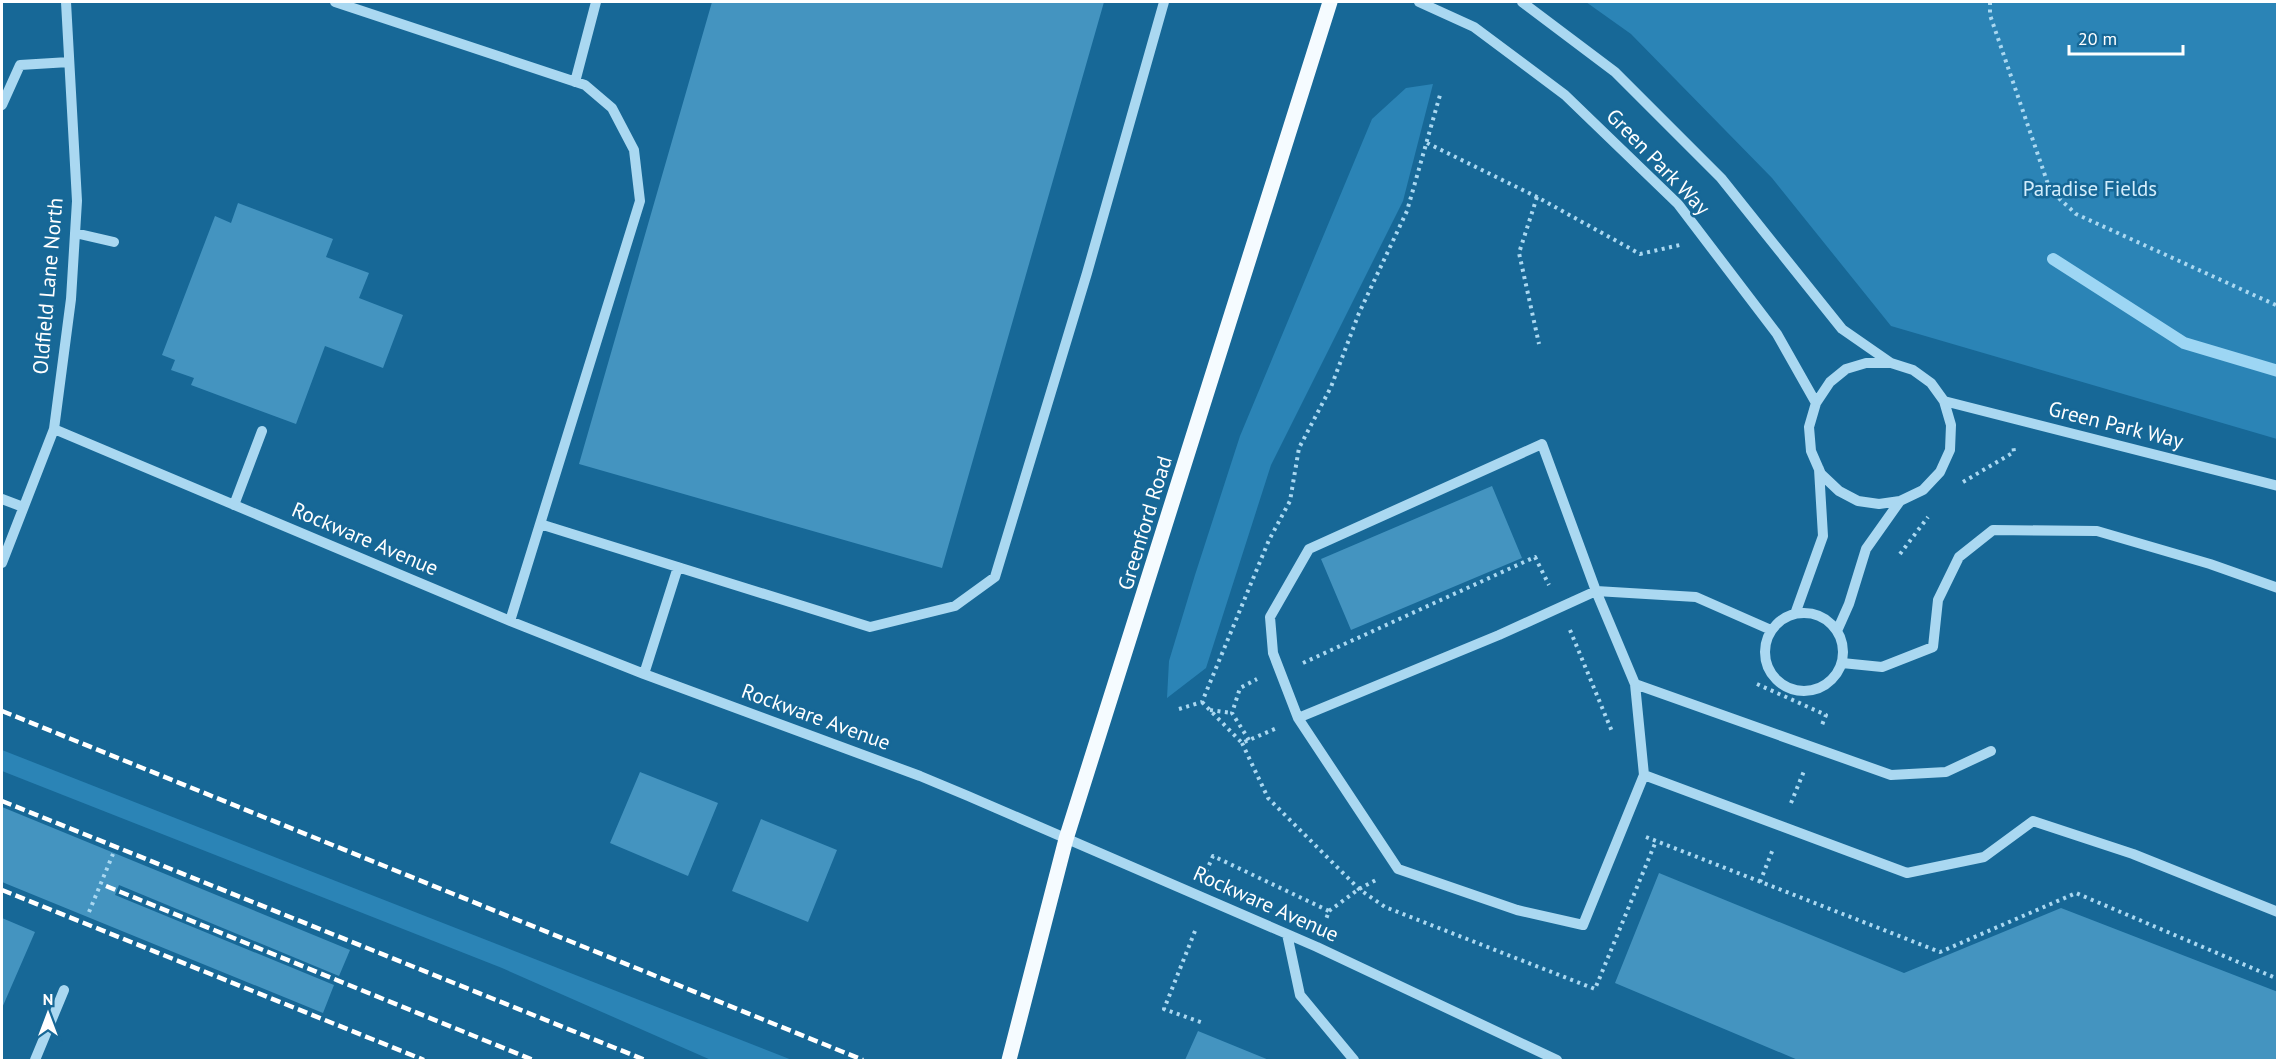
<svg xmlns="http://www.w3.org/2000/svg" width="2279" height="1062" font-family="'PT Sans',sans-serif">
	<rect width="100%" height="100%" fill="#176897"/>
	<path fill="#2b84b6" d="M1586 2H2277V439L1891 326 1772 178 1631 34Z
		M1433 84 1403 201 1271 465 1206 668 1167 698 1169 661 1195 575 1240 436 1372 119 1406 88Z
		M2 750 792 1060H711L502 968 2 771Z"/>
	<g fill="none" stroke-linecap="round" stroke-linejoin="round">
		<path stroke="#9dd6f4" stroke-width="12" d="M2053 259 2184 343 2278 371"/>
	</g>
	<path fill="#4494c0" d="M712 2H1104L942 568 579 464Z
		M238 203 333 239 326 257 369 273 359 298 403 315 383 368 325 346 296 424 191 385 194 378 171 370 175 360 162 355 215 216 231 223Z
		M1492 486 1522 558 1351 630 1321 559Z
		M640 772 718 803 688 876 610 843Z
		M2 807 350 950 339 976 119 885 115 895 334 985 323 1013 2 882Z
		M761 819 837 850 808 922 732 891Z
		M1659 873 1904 973 2061 908 2278 992V1060H1798L1615 983Z
		M2 918 35 932 2 1008Z
		M1198 1031 1269 1060H1185Z"/>
	<g fill="none" stroke-linecap="round" stroke-linejoin="round">
		<path stroke="#aad8f1" stroke-width="4" stroke-dasharray="3 4.5" stroke-linecap="butt" d="M1990 2V15L2050 190 2076 214 2278 306
			M1427 143 1537 197 1640 254 1680 245
			M1537 197 1519 253 1539 344
			M1963 482 2014 452 2013 444
			M1900 554 1928 517
			M1570 630 1613 734
			M1303 663 1535 557 1549 585
			M1757 684 1826 715 1822 725
			M1202 702 1242 743 1277 728
			M1179 709 1202 702 1269 540 1290 501 1299 448 1331 387 1359 313 1407 211 1440 95
			M1210 710 1232 713
			M1249 740 1232 713 1240 688 1257 679
			M1242 743 1268 798 1359 889 1385 907 1595 989 1656 841
			M1791 803 1804 771
			M1646 837 1940 952 2076 893 2278 979
			M1206 872 1213 856 1329 911 1325 922
			M1760 882 1773 849
			M1329 911 1359 889 1376 880
			M89 912 113 854
			M1195 931 1164 1009 1203 1023"/>
		<path stroke="#aad8f1" stroke-width="10" d="M335 2 585 85 612 108 634 150 640 201 510 621
			M1419 2 1474 27 1565 95 1678 204 1777 334 1816 403
			M1522 2 1615 72 1721 178 1842 329 1891 363 1913 370 1931 383 1944 401 1951 425 1950 450 1940 472 1923 490 1900 501 1879 504 1858 501 1839 491 1821 474 1811 451 1809 427 1816 403 1830 382 1846 369 1866 363H1891
			M575 82 596 2
			M2 105 20 65 69 62
			M75 233 114 242
			M1944 401 2278 486
			M54 429 510 621 644 674 920 776 968 796 1317 947 1557 1060
			M2 499 23 507
			M234 505 262 431
			M540 524 870 627 955 606 995 577 1087 273 1164 2
			M2 563 54 429 71 299 77 201 66 2
			M1765 652a39 39 0 1 1 78 0a39 39 0 1 1-78 0Z
			M1795 614 1823 536 1819 469
			M1837 631 1849 604 1866 549 1900 501
			M1842 663 1882 667 1933 647 1938 600 1959 557 1993 530 2097 531 2210 564 2278 588
			M644 674 678 567
			M1635 684 1644 775
			M1298 718 1499 635 1596 591 1696 597 1771 630
			M1991 751 1946 772 1891 775 1635 684 1596 591 1542 444 1309 549 1270 617 1273 653 1298 718 1398 869 1517 910 1583 925 1644 775 1907 873 1984 857 2033 821 2133 854 2278 912
			M1287 934 1300 995 1354 1060
			M35 1060 64 990"/>
		<path stroke="#f5fbff" stroke-width="15" d="M1009 1060 1066 839 1330 2"/>
		<path stroke="#fff" stroke-width="4.5" stroke-dasharray="10 4.5" stroke-linecap="butt" d="M2 711 863 1060
			M2 801 645 1060
			M106 886 533 1060
			M2 890 424 1060"/>
	</g>
	<g text-anchor="middle" stroke-width="5" stroke-linejoin="round" paint-order="stroke">
		<g font-size="21" fill="#fff" stroke="#176897">
			<text transform="translate(1658 162) rotate(46)" y="7">Green Park Way</text>
			<text transform="translate(48 286) rotate(-85)" y="7">Oldfield Lane North</text>
			<text transform="translate(2116 425) rotate(14)" y="7">Green Park Way</text>
			<text transform="translate(1145 523) rotate(-73)" y="7">Greenford Road</text>
			<text transform="translate(365 539) rotate(23)" y="7">Rockware Avenue</text>
			<text transform="translate(816 717) rotate(20)" y="7">Rockware Avenue</text>
			<text transform="translate(1266 904) rotate(24)" y="7">Rockware Avenue</text>
		</g>
		<g font-size="21" fill="#d2edfc" stroke="#176897">
			<text x="2090" y="196">Paradise Fields</text>
		</g>
	</g>
	<rect width="2279" height="1062" fill="none" stroke="#ffffff" stroke-width="6"/>
	<g transform="translate(48 1014)" stroke="#176897" stroke-width="4.5" paint-order="stroke">
	<path d="M0-4.5L10 22L0 15L-10 22Z" fill="#ffffff"/>
	<text y="-9" font-size="16" font-weight="bold" text-anchor="middle" fill="#ffffff">N</text>
	</g>
	<path d="M2069 45v9h114v-9" fill="none" stroke="#ffffff" stroke-width="3"/>
	<text x="2078" y="45" font-size="18" fill="#ffffff" stroke="#176897" stroke-width="4.5" paint-order="stroke">20 m</text>
</svg>
